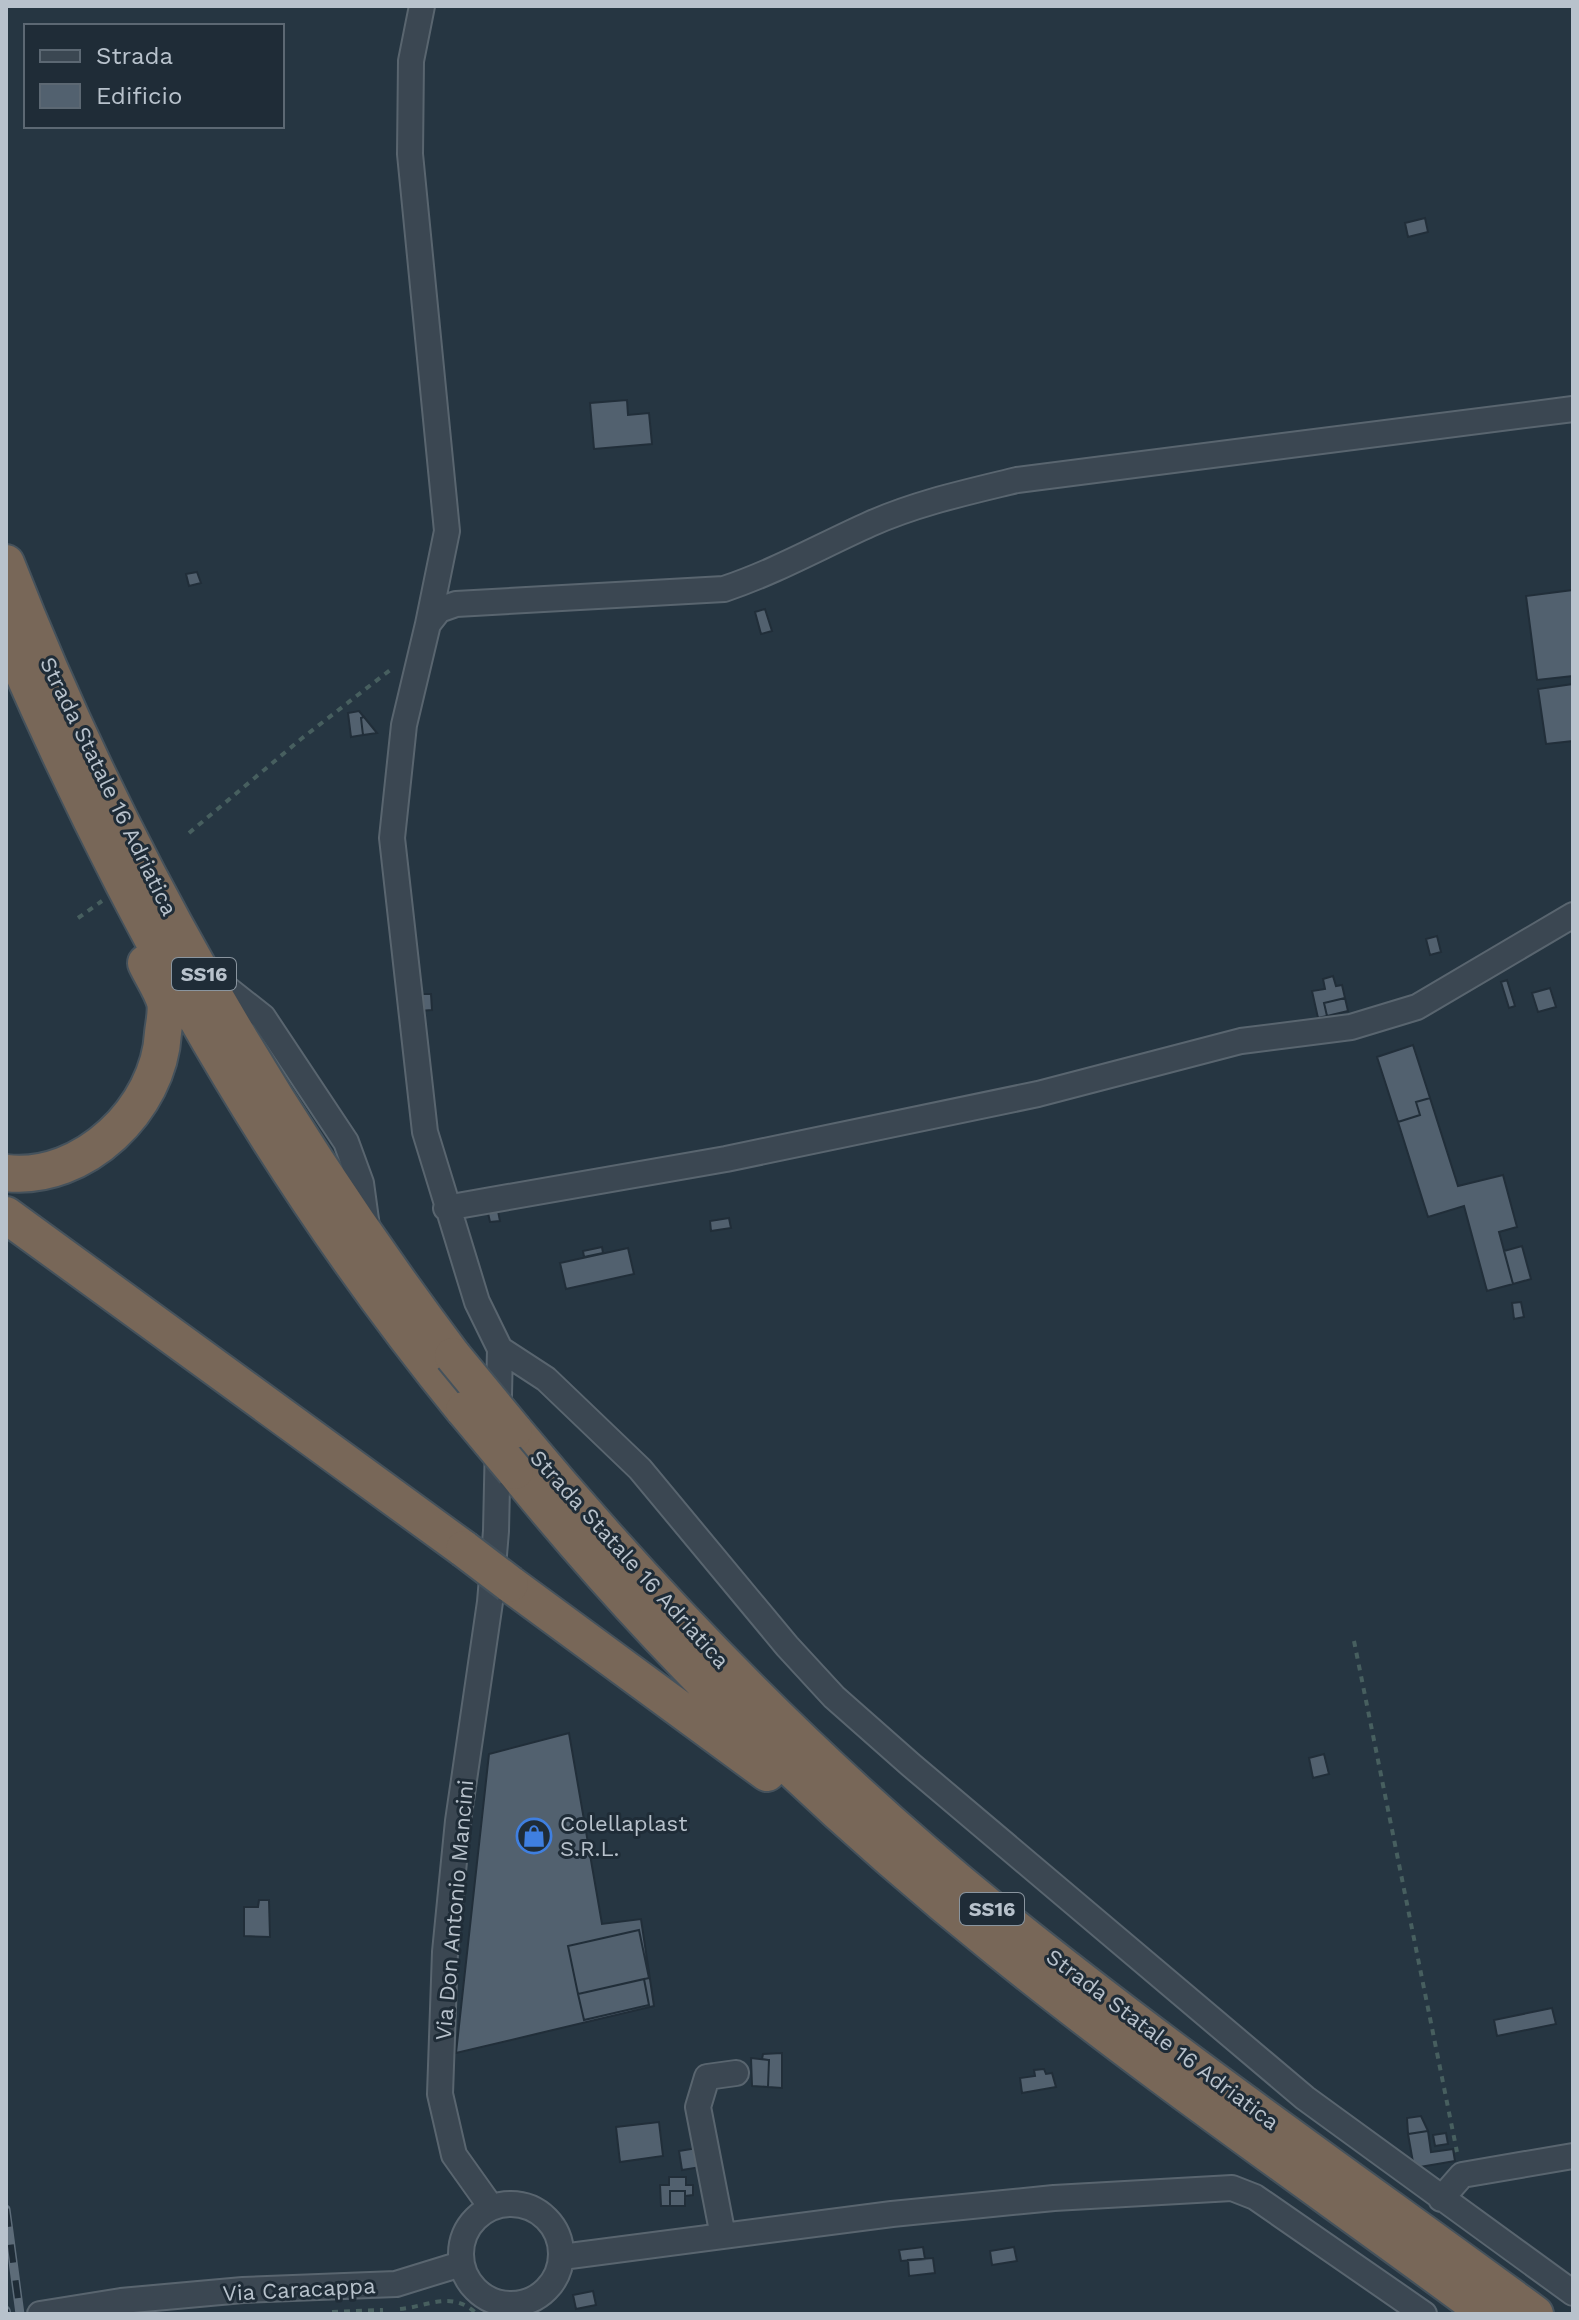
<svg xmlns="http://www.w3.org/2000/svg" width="1579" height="2320" font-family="'Work Sans',sans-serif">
	<rect width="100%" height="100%" fill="#263642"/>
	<path fill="#52616f" stroke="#212e39" stroke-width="2" d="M1425 218 1428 232 1408 237 1405 223Z
		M627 400 628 415 649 413 652 444 594 449 590 403Z
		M197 572 201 583 189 586 186 574Z
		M1573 590V676L1537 680 1526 596Z
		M765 609 772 631 761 634 755 612Z
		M1573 684V741L1546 744 1538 689Z
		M359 711 364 717 361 718 363 735 351 737 348 713Z
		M364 717 377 733 363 735 361 718Z
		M1437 936 1441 952 1430 955 1426 939Z
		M1333 976 1336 986 1342 985 1345 998 1324 1003 1327 1016 1318 1018 1312 991 1325 989 1323 979Z
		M1507 980 1515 1006 1509 1008 1501 982Z
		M1550 988 1556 1007 1538 1012 1532 993Z
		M417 994H431L432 1010 419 1011Z
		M1345 998 1348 1011 1327 1016 1324 1003Z
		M1413 1045 1430 1098 1416 1102 1420 1115 1398 1122 1377 1057Z
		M1430 1098 1458 1186 1503 1175 1517 1227 1499 1232 1513 1284 1487 1291 1464 1206 1428 1217 1398 1122 1420 1115 1416 1102Z
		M498 1211 500 1221 490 1222 488 1213Z
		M729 1218 731 1228 711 1231 710 1221Z
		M1522 1246 1531 1279 1513 1284 1504 1251Z
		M602 1247 603 1253 584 1257 583 1251Z
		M628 1248 634 1274 566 1289 560 1263Z
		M1521 1302 1524 1317 1514 1319 1512 1303Z
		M569 1733 602 1924 641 1919 654 2006 456 2053 489 1754Z
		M1324 1754 1329 1774 1313 1778 1309 1758Z
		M259 1900H269L270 1937 244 1936V1907H258Z
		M639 1930 649 1978 578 1994 568 1946Z
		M644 1979 649 2005 584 2020 578 1994Z
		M1552 2008 1556 2024 1497 2036 1494 2020Z
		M782 2053V2088L768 2087 769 2060 762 2059 763 2054Z
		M751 2058 769 2060 768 2087 752 2086Z
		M1044 2069 1046 2074 1052 2073 1056 2087 1022 2093 1020 2078 1035 2076 1034 2070Z
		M1421 2116 1428 2131 1408 2134 1407 2118Z
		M659 2122 663 2156 620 2162 616 2127Z
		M1428 2131 1431 2152 1453 2149 1455 2161 1414 2168 1408 2134Z
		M1446 2133 1448 2144 1435 2146 1433 2135Z
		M697 2148 701 2167 682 2170 679 2151Z
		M669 2177H686V2185H693V2195L685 2196V2191H670V2206H661L660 2185H669Z
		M670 2191H685V2206H670Z
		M923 2247 925 2259 901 2261 899 2250Z
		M1014 2247 1017 2261 992 2265 990 2251Z
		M933 2258 935 2273 909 2276 908 2260Z
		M593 2291 596 2305 576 2309 573 2295Z"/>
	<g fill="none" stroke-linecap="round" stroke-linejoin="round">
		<g stroke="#59656f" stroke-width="28">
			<path id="minor" d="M422 6 411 61 410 154 447 531 428 624
				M206 972 263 1017 346 1142 361 1183 367 1227
				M446 1208 726 1159 1038 1094 1241 1041 1351 1027 1417 1007 1573 915
				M500 1349 546 1379 640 1469 787 1646 834 1697 911 1765 1305 2098 1573 2293
				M1441 2199 1462 2175 1573 2156
				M461 2254a50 50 0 1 1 100 0a50 50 0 1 1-100 0Z
				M491 2207 454 2155 440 2094 445 1952 458 1821 490 1602 496 1531 500 1349 477 1302 425 1132 392 838 404 725 428 624 439 610 456 604 724 589C775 572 821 546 870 524 917 503 968 492 1017 480L1573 409
				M723 2236 698 2107 707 2077 736 2073
				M562 2257 892 2214 1054 2198 1232 2188 1255 2197 1424 2314
				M40 2314 121 2301 243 2290 396 2284 461 2264"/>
		</g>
		<g stroke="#45525c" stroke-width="40">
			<path id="highway" d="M6 563C116 846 271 1114 453 1356
				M6 634C124 909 274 1178 464 1410
				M6 1173C84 1182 159 1108 163 1033 164 1024 167 1011 165 1002 161 989 152 976 146 963
				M6 1215 464 1549
				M514 1430C659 1604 818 1768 994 1911 1169 2053 1354 2181 1535 2314
				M515 1471C658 1648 822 1807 998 1949 1156 2077 1325 2193 1488 2314
				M510 1584 767 1773"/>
		</g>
		<path stroke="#475f5f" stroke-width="4" stroke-dasharray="6 6" stroke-linecap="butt" d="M189 833 301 739 394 667
			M78 918 102 901
			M1354 1641 1457 2152
			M400 2309C430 2306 452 2290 477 2314
			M332 2312 383 2310"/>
		<use href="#minor" stroke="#3b4752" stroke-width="24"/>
		<use href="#highway" stroke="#786758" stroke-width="36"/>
		<g stroke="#5d6c79" stroke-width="9">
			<path id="rail" d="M6 2209 20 2314
				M6 2310 7 2314"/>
		</g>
		<use href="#rail" stroke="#1f2c37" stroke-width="6" stroke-dasharray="18" stroke-linecap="butt"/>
		<g stroke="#45525c" stroke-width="40" stroke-linecap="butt">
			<path id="highway-bridge" d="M453 1356 514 1430
				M464 1410 515 1471
				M464 1549 510 1584"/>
		</g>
		<use href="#highway-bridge" stroke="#786758" stroke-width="36"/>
	</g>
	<defs>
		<g id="shop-ring" transform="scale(1.8)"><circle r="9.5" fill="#1f2c37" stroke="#3f7fe0" stroke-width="1.5"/><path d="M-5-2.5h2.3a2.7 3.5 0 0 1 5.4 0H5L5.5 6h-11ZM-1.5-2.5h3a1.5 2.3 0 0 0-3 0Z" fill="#3f7fe0"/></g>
	</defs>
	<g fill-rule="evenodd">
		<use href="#shop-ring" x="534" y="1836"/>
	</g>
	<g text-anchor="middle" stroke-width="6" stroke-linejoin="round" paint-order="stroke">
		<g fill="#1f2c37" stroke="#8a959f" stroke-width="2">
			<rect x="172" y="958" width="64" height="32" rx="6"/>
			<rect x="960" y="1893" width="64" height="32" rx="6"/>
		</g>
		<g font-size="20" font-weight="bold" fill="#b8c2cc">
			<text x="204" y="981">SS16</text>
			<text x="992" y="1916">SS16</text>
		</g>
		<g font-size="22" fill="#b8c2cc" stroke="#1f2c37">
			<text transform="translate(109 786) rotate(64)" y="8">Strada Statale 16 Adriatica</text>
			<text transform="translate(630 1559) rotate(48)" y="8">Strada Statale 16 Adriatica</text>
			<text transform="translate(454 1910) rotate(-85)" y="8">Via Don Antonio Mancini</text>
			<text transform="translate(1163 2039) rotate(37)" y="8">Strada Statale 16 Adriatica</text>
			<text transform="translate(299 2289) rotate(-3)" y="8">Via Caracappa</text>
		</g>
		<g font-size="22" fill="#b8c2cc" stroke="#1f2c37" text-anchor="start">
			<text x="560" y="1831">Colellaplast<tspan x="560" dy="25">S.R.L.</tspan></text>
		</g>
	</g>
	<rect width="1579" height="2320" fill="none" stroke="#b8c2cc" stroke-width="16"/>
	<rect x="24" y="24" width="260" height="104" fill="#1f2c37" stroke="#5c6873" stroke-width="2"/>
	<rect x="40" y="50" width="40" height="12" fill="#3b4752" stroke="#5c6873" stroke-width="2"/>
	<text x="96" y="64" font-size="24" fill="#b8c2cc">Strada</text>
	<rect x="40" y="84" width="40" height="24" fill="#52616f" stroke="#5c6873" stroke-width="2"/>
	<text x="96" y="104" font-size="24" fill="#b8c2cc">Edificio</text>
</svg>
